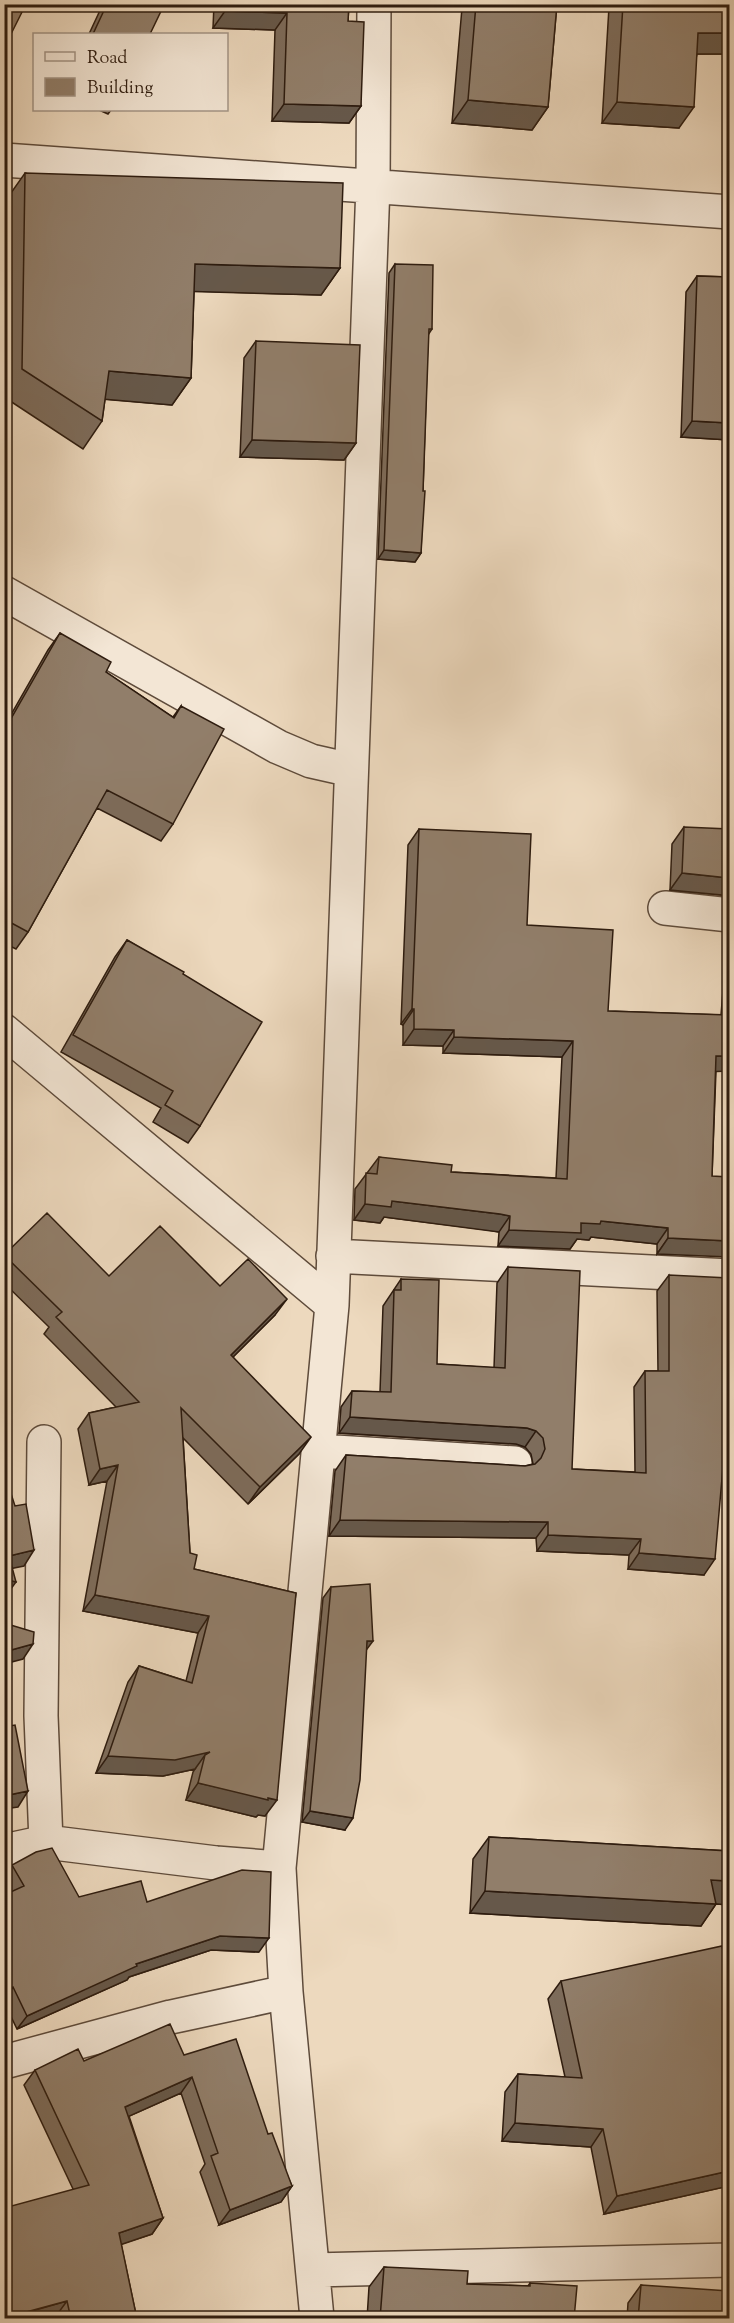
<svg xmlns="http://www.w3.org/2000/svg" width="734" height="2323" font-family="'Sorts Mill Goudy',serif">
	<rect width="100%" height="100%" fill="#edd9be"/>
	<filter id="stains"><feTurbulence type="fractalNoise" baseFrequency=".00333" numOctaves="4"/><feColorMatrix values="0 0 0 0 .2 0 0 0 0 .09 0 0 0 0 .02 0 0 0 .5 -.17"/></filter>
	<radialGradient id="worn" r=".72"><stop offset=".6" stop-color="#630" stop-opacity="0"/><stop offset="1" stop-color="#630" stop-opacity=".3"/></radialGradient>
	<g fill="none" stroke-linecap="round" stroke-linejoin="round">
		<g stroke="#5e4b3b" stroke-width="36">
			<path id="street" d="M4 160 730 212
				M4 593 278 747 311 761 351 770
				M665 908 730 915
				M4 1031 332 1305
				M333 1256 730 1276
				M44 1442 41 1716 46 1842
				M319 1451 515 1463
				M4 1851 46 1842 216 1863 279 1868
				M4 2062 171 2017 286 1992
				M313 2270 730 2260
				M317 2318 286 1992 279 1868 332 1305 373 185 374 4"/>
		</g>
		<use href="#street" stroke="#f3e6d5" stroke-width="33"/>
	</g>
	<path fill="#7d6c5b" stroke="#2e1c0f" stroke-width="1.5" d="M103 4H158L150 34H89Z
		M214 4H349L348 21 361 106 349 123 272 121 275 30 213 28Z
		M465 4H557L548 107 532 130 452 123 462 8Z
		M572 4H729V54H697L679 128 602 123 609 7Z
		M99 110H111L108 114Z
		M25 173 340 268 321 295 194 291 191 378 172 405 105 399 102 421 83 449 4 397 6 200Z
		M395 264 432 329 428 335 421 553 415 562 378 559 389 273Z
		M697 276 729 277V440L681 437 686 292Z
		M256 341 356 443 344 460 240 457 244 358Z
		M60 633 106 672 173 717 181 706 173 824 161 841 97 808 28 932 16 949 4 943V727L48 650Z
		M684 827 722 895 670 890 672 844Z
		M419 829 527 925 608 1011 721 1015 726 954 729 949V1071H716L712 1176 657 1254V1244L591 1237 589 1240 577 1239 570 1249 498 1246 499 1232 488 1230 384 1217 380 1223 354 1220 355 1189 379 1157 451 1172 556 1178 562 1057 443 1053V1046L403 1045V1025L401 1024 408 845Z
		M127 940 183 974 200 1126 188 1143 153 1122 161 1108 61 1052 115 957Z
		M4 1254 109 1276 220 1286 275 1315 233 1357 299 1454 248 1504 183 1438 190 1553 194 1569 296 1593 265 1816 258 1815 256 1817 186 1800 193 1772 195 1769 163 1776 96 1773 128 1682 139 1666 186 1681 198 1633 83 1611 107 1481 89 1485 78 1429 89 1413 116 1407 44 1334 49 1327 4 1283Z
		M508 1267 572 1469 635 1472 634 1387 645 1371H658L657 1291 669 1275 725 1442 704 1575 628 1569 629 1555 537 1551 536 1538 329 1536 335 1471 346 1455 525 1466 533 1464 531 1454 525 1447 516 1444 339 1433 341 1407 352 1391 380 1392 383 1306 401 1279 437 1364 494 1368 497 1283Z
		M331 1587 366 1650 345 1830 302 1822 323 1598Z
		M489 1837 729 1851V1905L716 1904 701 1926 470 1913 473 1859Z
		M12 1865 79 1897 147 1902 259 1952 211 1950 129 1977 127 1980 17 2029 4 2002V1895L10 1892 4 1882V1876Z
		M729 1980V2186L604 2214 591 2147 502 2141 505 2092 518 2074 565 2077 548 1999 561 1981Z
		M184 2055 268 2134 292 2186 281 2202 219 2225 200 2172 205 2164 181 2093 129 2116 163 2218 152 2234 121 2244 137 2319H56V2316L48 2319H4L73 2189 24 2085 35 2070 84 2061Z
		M384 2267 467 2284 528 2286 530 2283 574 2319H367L369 2287Z
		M641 2285 729 2319H627L628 2303Z"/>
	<path fill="#66584a" stroke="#2e1c0f" stroke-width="1.5" d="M572 4H611L609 7Z
		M225 11 287 13 275 30 213 28Z
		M698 33H729V54H683Z
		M468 100 548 107 532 130 452 123Z
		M617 102 694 107 679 128 602 123Z
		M284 104 361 106 349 123 272 121Z
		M195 264 340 268 321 295 176 291Z
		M109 371 191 378 172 405 90 398Z
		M692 421 729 423V440L681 437Z
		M252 440 356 443 344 460 240 457Z
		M384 550 421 553 415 562 378 559Z
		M682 873 729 878V884L722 895 670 890Z
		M412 1009H414L403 1025 401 1024Z
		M414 1029 454 1030 443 1046 403 1045Z
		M454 1037 573 1041 562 1057 443 1053Z
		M716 1056H729V1071L705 1072Z
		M392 1201 500 1214 510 1216 499 1232 384 1217 380 1223 354 1220 365 1204Z
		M601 1221 668 1228 657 1244 591 1237 589 1240 577 1239 570 1249 498 1246 509 1230Z
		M668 1238 729 1241V1257L657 1254Z
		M287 1299 275 1315 219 1371 231 1355Z
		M350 1417 527 1428 536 1431 525 1447 516 1444 339 1433Z
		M726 1432H729V1436L721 1448Z
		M311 1437 299 1454 248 1504 260 1487Z
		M118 1465 107 1481 89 1485 100 1469Z
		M340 1520 548 1522 536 1538 329 1536Z
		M548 1535 641 1539 629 1555 537 1551Z
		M34 1550 24 1566 4 1570 9 1556Z
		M639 1553 715 1559 704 1575 628 1569Z
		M4 1579 16 1582 5 1597H4Z
		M95 1595 209 1616 198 1633 83 1611Z
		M367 1641H373L364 1653Z
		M33 1644 23 1659 4 1664V1652Z
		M210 1752 205 1755 195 1769 163 1776 96 1773 108 1756Z
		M198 1783 277 1800 265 1816 258 1815 256 1817 186 1800Z
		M28 1791 18 1807 4 1809V1796Z
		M310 1811 353 1818 345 1830 302 1822Z
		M711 1880 729 1881V1905L695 1902Z
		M485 1891 716 1904 701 1926 470 1913Z
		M220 1936 269 1938 259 1952 211 1950 129 1977 127 1980 17 2029 27 2016 136 1964Z
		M13 1987 4 2000V1992Z
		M192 2077 181 2093 114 2123 125 2107Z
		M515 2123 603 2129 591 2147 502 2141Z
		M729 2171V2186L604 2214 617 2196Z
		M292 2186 281 2202 219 2225 230 2210Z
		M163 2218 152 2234 108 2249 119 2233Z
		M67 2301 56 2316 48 2319H4Z"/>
	<path fill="#917e6a" stroke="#2e1c0f" stroke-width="1.5" d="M4 4H26L4 48Z
		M107 4H158L163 7 150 34H93Z
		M225 4H349L348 21 364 22 361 106 284 104 287 13 225 11Z
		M476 4H557L548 107 468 100Z
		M623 4H729V33H698L694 107 617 102Z
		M25 173 343 183 340 268 195 264 191 378 109 371 102 421 22 369Z
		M395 264 433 265 432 329H429L423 491H425L421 553 384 550Z
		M697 276 729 277V423L692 421Z
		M256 341 360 345 356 443 252 440Z
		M60 633 111 662 106 672 174 718 181 706 224 729 173 824 107 790 28 932 4 919V731Z
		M684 827 729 829V878L682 873Z
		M419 829 531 834 527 925 613 930 608 1011 729 1015V1056H716L712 1176 729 1177V1241L668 1238V1228L601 1221 600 1224 581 1223V1233L509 1230 510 1216 500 1214 392 1201 391 1207 365 1204 366 1173 377 1174 379 1157 452 1165 451 1172 567 1179 573 1041 454 1037V1030L414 1029V1009H412Z
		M127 940 184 972 183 974 262 1022 200 1126 165 1105 173 1091 73 1035Z
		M47 1213 109 1276 160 1226 220 1286 248 1259 287 1299 231 1355 311 1437 260 1487 181 1408 190 1553 197 1555 194 1569 296 1593 277 1800 268 1798V1800L198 1783 205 1755 210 1752 175 1760 108 1756 139 1666 192 1683 209 1616 95 1595 118 1465 100 1469 89 1413 139 1402 56 1317 62 1312 4 1255Z
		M508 1267 580 1271 572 1469 646 1473 645 1371H669V1275L729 1278V1432H726L715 1559 639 1553 641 1539 548 1535V1522L340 1520 346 1455 525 1466 535 1464 541 1458 545 1449 543 1438 536 1431 527 1428 350 1417 352 1391 391 1392 394 1290H401V1279L439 1280 437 1364 505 1368Z
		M4 1472 15 1506 26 1504 34 1550 9 1556 16 1582 4 1579Z
		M370 1584 373 1641H367L360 1780 353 1818 310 1811 331 1587Z
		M4 1623 34 1632 33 1644 4 1652Z
		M15 1725 28 1791 4 1796V1727Z
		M489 1837 729 1851V1881L711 1880 716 1904 485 1891Z
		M52 1848 79 1897 141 1881 147 1902 242 1870 271 1872 269 1938 220 1936 136 1964 137 1966 27 2016 13 1987 4 1992V1895L24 1886 12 1865 36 1852Z
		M722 1946 729 1980V2171L617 2196 603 2129 515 2123 518 2074 582 2078 561 1981Z
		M170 2024 184 2055 236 2039 268 2134 272 2133 292 2186 230 2210 211 2156 218 2153 192 2077 125 2107 163 2218 119 2233 137 2319H71L67 2301 4 2318V2208L89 2185 35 2070 78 2049 84 2061Z
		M384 2267 468 2271 467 2284 530 2286V2283L577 2286 574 2319H380Z
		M641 2285 729 2291V2319H638Z"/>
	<rect width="734" height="2323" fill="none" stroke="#edd9be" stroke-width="24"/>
	<rect x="6" y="6" width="722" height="2311" fill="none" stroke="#2e1c0f" stroke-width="3"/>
	<rect x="12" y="12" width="710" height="2299" fill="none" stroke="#2e1c0f" stroke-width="1.5"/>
	<rect x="33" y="33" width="195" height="78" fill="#f3e6d5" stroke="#a49586" stroke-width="1.5"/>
	<rect x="45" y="52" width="30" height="9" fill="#f3e6d5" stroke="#a49586" stroke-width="1.5"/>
	<text x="87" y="63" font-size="18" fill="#2e1c0f">Road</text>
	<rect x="45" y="78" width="30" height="18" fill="#917e6a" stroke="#a49586" stroke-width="1.5"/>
	<text x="87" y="93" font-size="18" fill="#2e1c0f">Building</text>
	<rect width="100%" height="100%" filter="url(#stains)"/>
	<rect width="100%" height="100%" fill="url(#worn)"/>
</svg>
